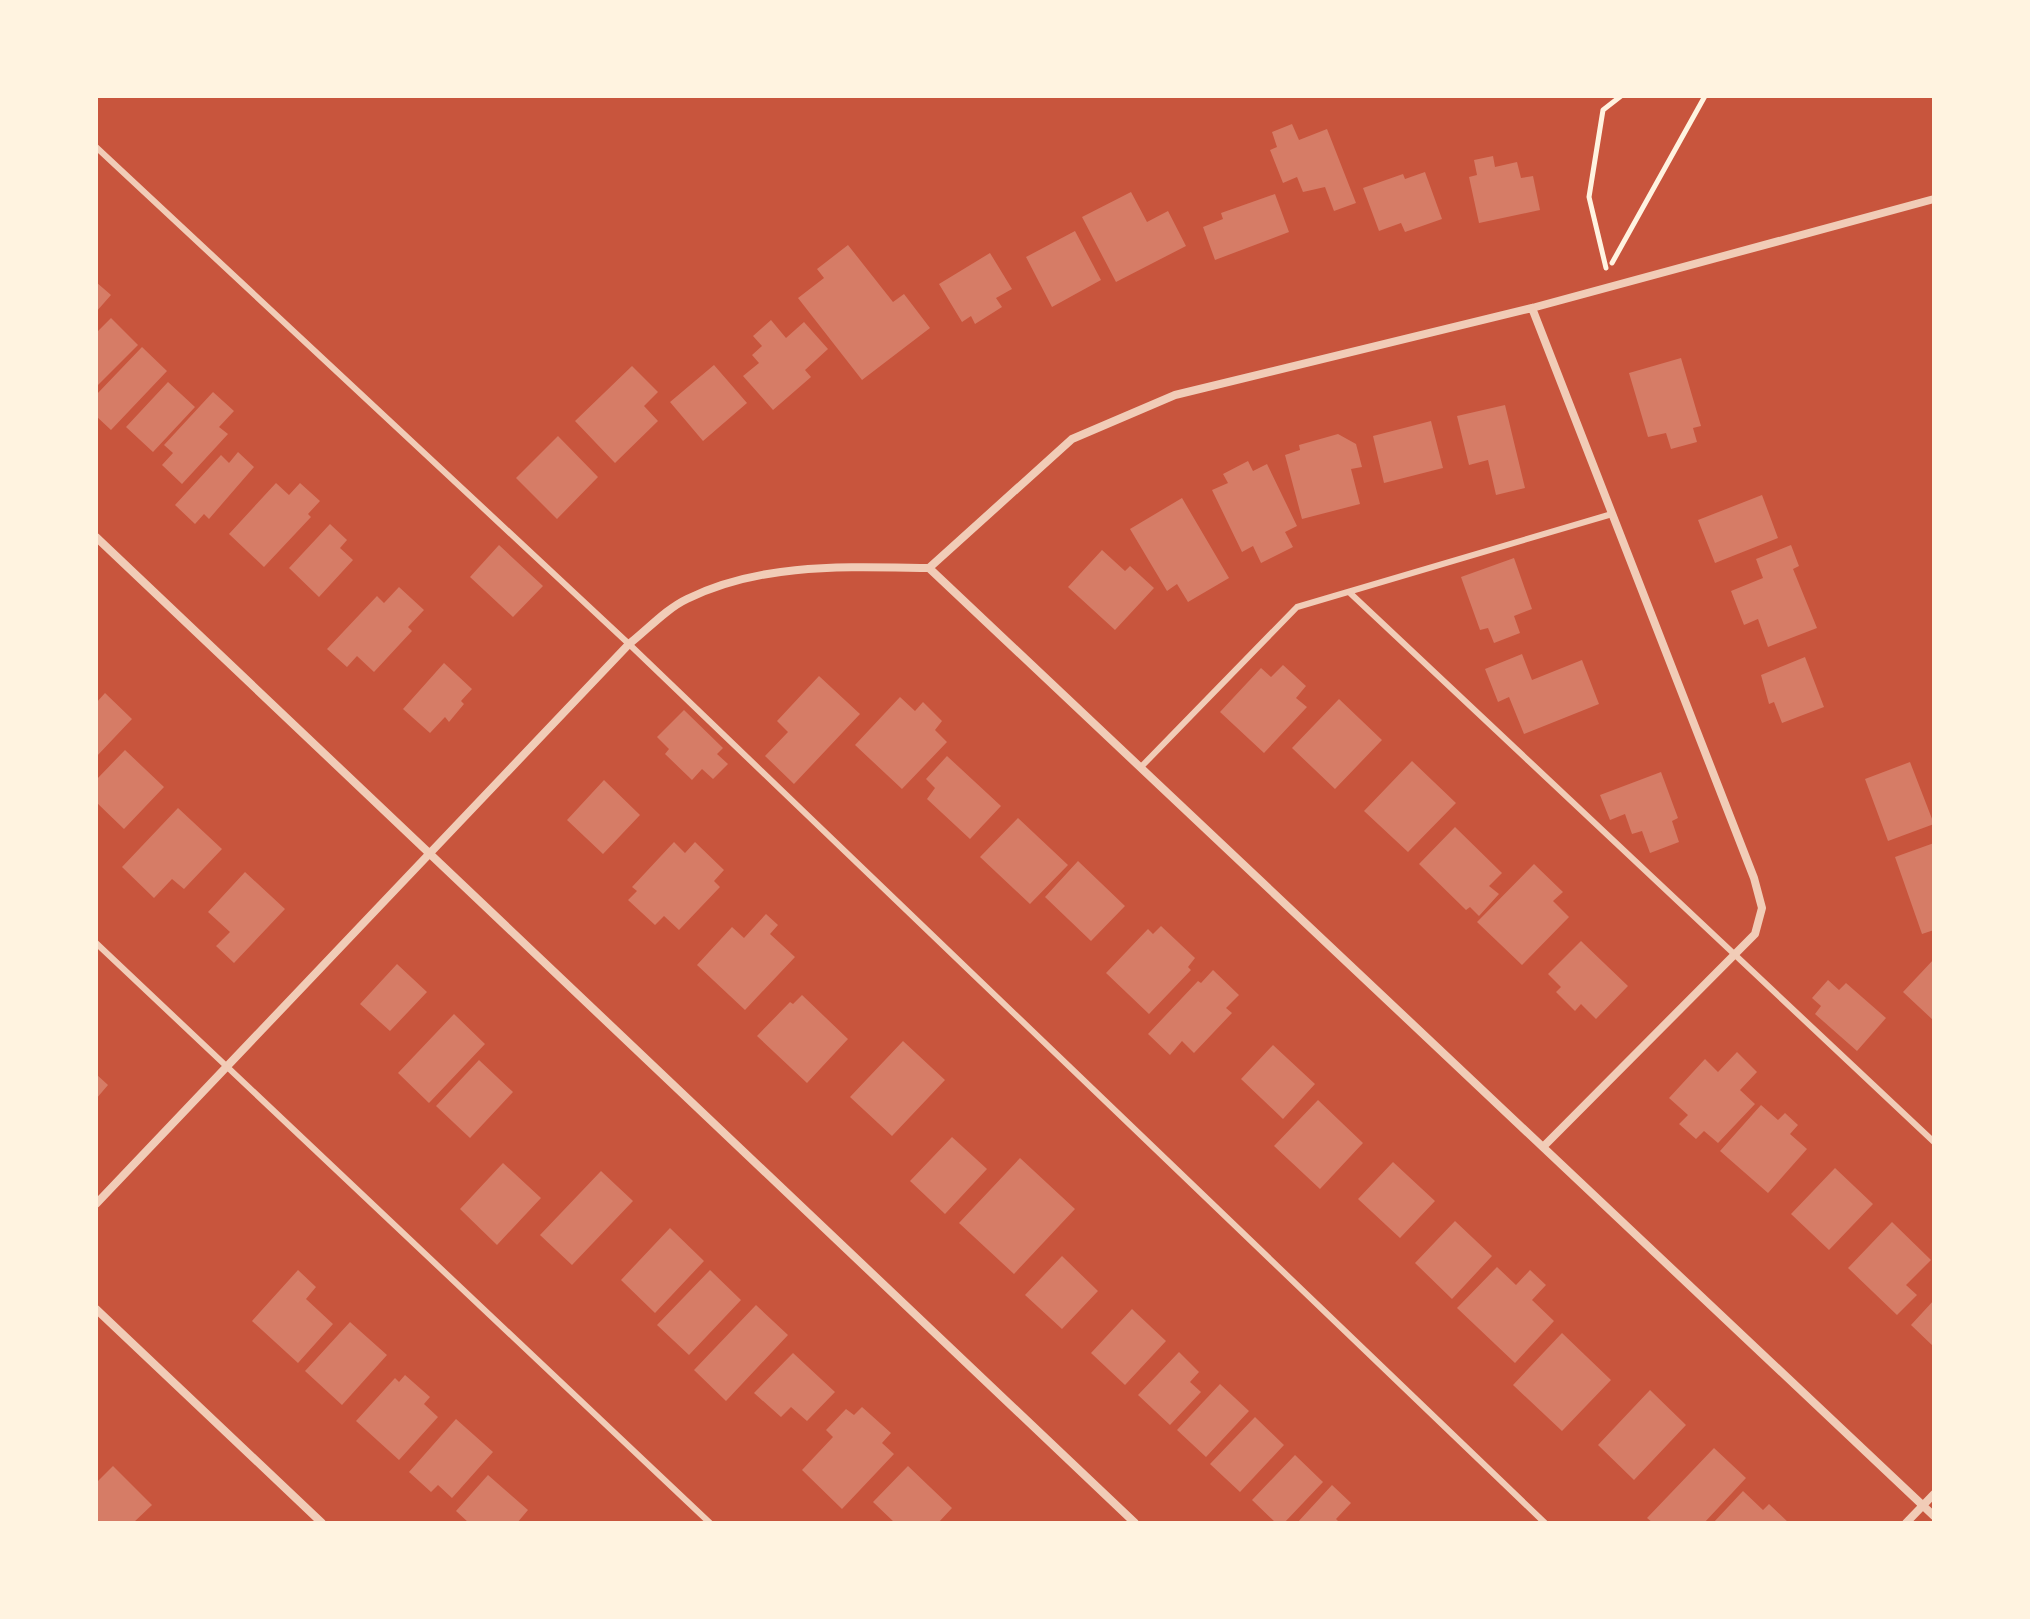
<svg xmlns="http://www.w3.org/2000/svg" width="2030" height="1619" font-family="'PT Sans',sans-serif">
	<rect width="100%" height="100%" fill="#c8553d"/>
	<path fill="#d67c66" d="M1292 124 1299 140 1327 129 1356 203 1334 211 1325 187 1303 192 1297 177 1283 183 1270 150 1277 147 1272 132Z
		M1493 156 1495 167 1517 162 1521 178 1533 176 1540 210 1479 223 1469 177 1477 175 1474 160Z
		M1425 172 1442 219 1405 232 1401 223 1379 231 1363 188 1403 174 1405 179Z
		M1131 192 1147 222 1168 211 1186 246 1116 282 1082 217Z
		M1275 194 1289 232 1215 260 1203 227 1223 219 1221 213Z
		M1075 231 1101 280 1052 307 1026 257Z
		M848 245 893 302 904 294 930 328 862 380 798 298 824 278 817 269Z
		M990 253 1012 289 996 298 1002 307 975 324 971 316 962 322 939 284Z
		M96 282 111 295 96 312Z
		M111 318 138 345 96 387V333Z
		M771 320 786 338 804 322 828 349 805 370 811 377 773 410 743 376 759 363 752 355 762 346 753 336Z
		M142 347 167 371 111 430 96 416V395Z
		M1681 358 1701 426 1693 428 1697 442 1671 449 1666 433 1648 437 1629 373Z
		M714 365 747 403 703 441 670 402Z
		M632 366 658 392 644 406 658 421 615 463 575 421Z
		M168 382 195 407 153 452 126 427Z
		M213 392 234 411 219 427 228 434 182 484 162 465 173 453 164 445Z
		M1505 405 1525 488 1496 495 1488 460 1469 465 1457 416Z
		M1431 421 1443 468 1384 483 1373 436Z
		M1338 434 1356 444 1362 467 1351 469 1360 504 1302 519 1285 455 1300 450 1299 445Z
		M558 436 598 477 557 519 516 478Z
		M238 452 254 467 209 519 204 514 195 524 175 505 221 455 229 463Z
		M1248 461 1253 471 1267 464 1297 526 1285 532 1293 547 1261 563 1253 546 1242 552 1212 490 1228 483 1223 474Z
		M276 483 289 495 300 483 320 501 308 514 311 517 264 567 229 534Z
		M1762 495 1778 538 1715 563 1698 520Z
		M1182 498 1229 578 1188 602 1177 584 1167 591 1130 529Z
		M330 524 347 540 340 548 353 560 319 597 289 568Z
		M499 545 543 586 513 617 470 577Z
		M1791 545 1799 566 1793 569 1817 628 1768 647 1758 619 1744 625 1731 591 1763 578 1756 559Z
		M1102 550 1125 571 1130 566 1154 588 1115 630 1068 587Z
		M1514 558 1532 609 1514 616 1520 633 1494 643 1488 628 1480 630 1461 577Z
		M399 587 424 610 408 627 412 631 374 672 357 656 347 667 327 649 377 596 384 603Z
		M1522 654 1532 680 1582 660 1599 704 1524 734 1509 697 1498 702 1485 669Z
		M1805 657 1824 707 1782 723 1774 702 1769 704 1761 675Z
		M444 663 472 689 461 701 464 704 449 722 445 717 430 733 403 709Z
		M1283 665 1306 686 1296 698 1307 707 1264 753 1220 712 1261 668 1271 677Z
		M819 676 860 714 794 784 765 756 788 732 777 721Z
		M105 693 132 719 96 757V703Z
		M900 697 915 711 923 702 942 721 935 730 947 742 902 789 855 745Z
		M1339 699 1382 740 1335 789 1292 748Z
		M684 710 723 748 717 754 728 764 713 779 702 769 692 780 665 754 669 749 657 737Z
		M125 750 164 787 124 829 96 802V780Z
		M947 756 1001 806 970 839 927 799 935 788 926 779Z
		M1412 761 1456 803 1408 852 1364 811Z
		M1910 762 1934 824 1888 841 1865 779Z
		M1661 772 1678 818 1672 821 1679 842 1650 853 1642 831 1632 834 1625 814 1610 820 1600 795Z
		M604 780 640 815 603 854 567 820Z
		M178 808 222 849 184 889 172 879 154 898 122 867Z
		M1018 818 1068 865 1030 904 980 857Z
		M1455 827 1502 873 1489 886 1499 894 1479 916 1470 907 1466 910 1419 864Z
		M674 842 685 853 695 842 724 870 714 881 720 887 679 930 664 916 655 925 628 900 637 891 632 887Z
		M1934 843V930L1922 934 1895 857Z
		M1078 861 1125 906 1091 941 1045 897Z
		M1534 864 1563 892 1553 901 1569 917 1522 965 1477 922Z
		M245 872 285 909 234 963 216 946 230 932 208 912Z
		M766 914 778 925 770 934 795 957 745 1010 697 965 732 927 744 938Z
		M1161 926 1195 958 1188 967 1191 970 1149 1014 1106 973 1148 929 1153 934Z
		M1581 941 1628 986 1596 1019 1581 1004 1575 1011 1556 992 1561 987 1548 974Z
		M1934 959V1021L1903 992Z
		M397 964 427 992 390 1031 360 1004Z
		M1213 970 1239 995 1226 1008 1232 1013 1194 1053 1182 1041 1170 1055 1148 1034 1198 981 1201 983Z
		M1828 980 1839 990 1846 983 1886 1018 1857 1051 1815 1014 1821 1006 1812 998Z
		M802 995 848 1039 807 1083 757 1036 790 1002 793 1004Z
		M454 1014 485 1044 429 1103 398 1073Z
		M903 1041 945 1080 892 1136 850 1097Z
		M1273 1045 1315 1084 1283 1119 1241 1079Z
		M1737 1052 1757 1072 1740 1090 1755 1104 1718 1143 1704 1131 1696 1139 1679 1124 1688 1115 1669 1098 1705 1059 1718 1072Z
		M479 1060 513 1092 470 1138 436 1106Z
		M96 1074 108 1085 96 1099Z
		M1318 1100 1363 1143 1320 1189 1274 1146Z
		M1761 1105 1778 1120 1785 1113 1798 1125 1790 1134 1807 1149 1768 1193 1720 1151Z
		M952 1137 987 1169 945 1214 910 1181Z
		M1020 1158 1075 1209 1014 1274 959 1223Z
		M1393 1162 1435 1201 1400 1238 1358 1199Z
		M503 1163 541 1198 497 1245 460 1209Z
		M1835 1168 1873 1204 1829 1250 1791 1214Z
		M601 1171 633 1201 572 1265 540 1235Z
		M1455 1221 1492 1256 1452 1299 1415 1263Z
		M1892 1222 1931 1260 1906 1285 1917 1295 1897 1315 1848 1268Z
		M670 1228 704 1261 655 1313 621 1280Z
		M1062 1256 1098 1291 1062 1329 1025 1295Z
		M1497 1267 1516 1285 1530 1270 1546 1285 1532 1300 1554 1321 1515 1363 1457 1308Z
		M298 1270 316 1287 306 1299 333 1324 298 1363 252 1321Z
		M710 1270 741 1300 689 1355 657 1325Z
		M1934 1300V1347L1911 1325Z
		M756 1305 788 1335 726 1401 694 1370Z
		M1132 1309 1166 1341 1125 1385 1091 1353Z
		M350 1322 387 1355 342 1405 305 1371Z
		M1562 1333 1611 1380 1562 1431 1513 1385Z
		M1179 1352 1199 1372 1190 1382 1201 1392 1170 1425 1138 1395Z
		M793 1353 835 1392 807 1421 791 1407 781 1417 754 1393Z
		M405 1375 430 1397 424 1404 438 1417 399 1460 356 1421 395 1378 399 1382Z
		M1220 1384 1249 1411 1206 1457 1177 1430Z
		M1650 1390 1686 1425 1634 1480 1598 1445Z
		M862 1407 891 1433 882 1443 894 1454 842 1509 802 1470 833 1437 826 1430 846 1409 854 1415Z
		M1255 1417 1284 1445 1240 1492 1210 1464Z
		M456 1419 493 1452 452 1498 438 1485 431 1492 409 1472Z
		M1714 1448 1746 1478 1704 1523H1653L1647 1518Z
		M1295 1455 1323 1482 1284 1523H1276L1252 1500Z
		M113 1466 152 1505 133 1523 96 1521V1483Z
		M908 1466 952 1508 938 1523H895L873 1502Z
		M488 1475 528 1510 517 1523H469L456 1511Z
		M1332 1485 1351 1503 1336 1519 1340 1523H1297Z
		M1743 1491 1763 1510 1769 1504 1789 1523H1713Z"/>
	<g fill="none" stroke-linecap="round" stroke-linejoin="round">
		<path stroke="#fff3e0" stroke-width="5" d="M1612 263 1705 96
			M1606 268 1589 197 1603 110 1621 96"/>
		<path stroke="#f1ccb7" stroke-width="6" d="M96 147 629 644 1545 1523
			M1349 592 1934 1142
			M1141 767 1297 607 1612 514
			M96 943 710 1523"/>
		<path stroke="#f1ccb7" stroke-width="8" d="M1532 308 1754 878 1762 908 1755 934 1543 1147
			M96 537 1135 1523
			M929 568 1934 1516
			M96 1204 629 644C647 630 666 609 687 599 762 562 848 567 929 568L1072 439 1175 395 1532 308 1934 199
			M96 1309 322 1523
			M1906 1523 1934 1494"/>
	</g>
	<rect width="2030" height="1619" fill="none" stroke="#fff3e0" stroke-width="196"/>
</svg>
